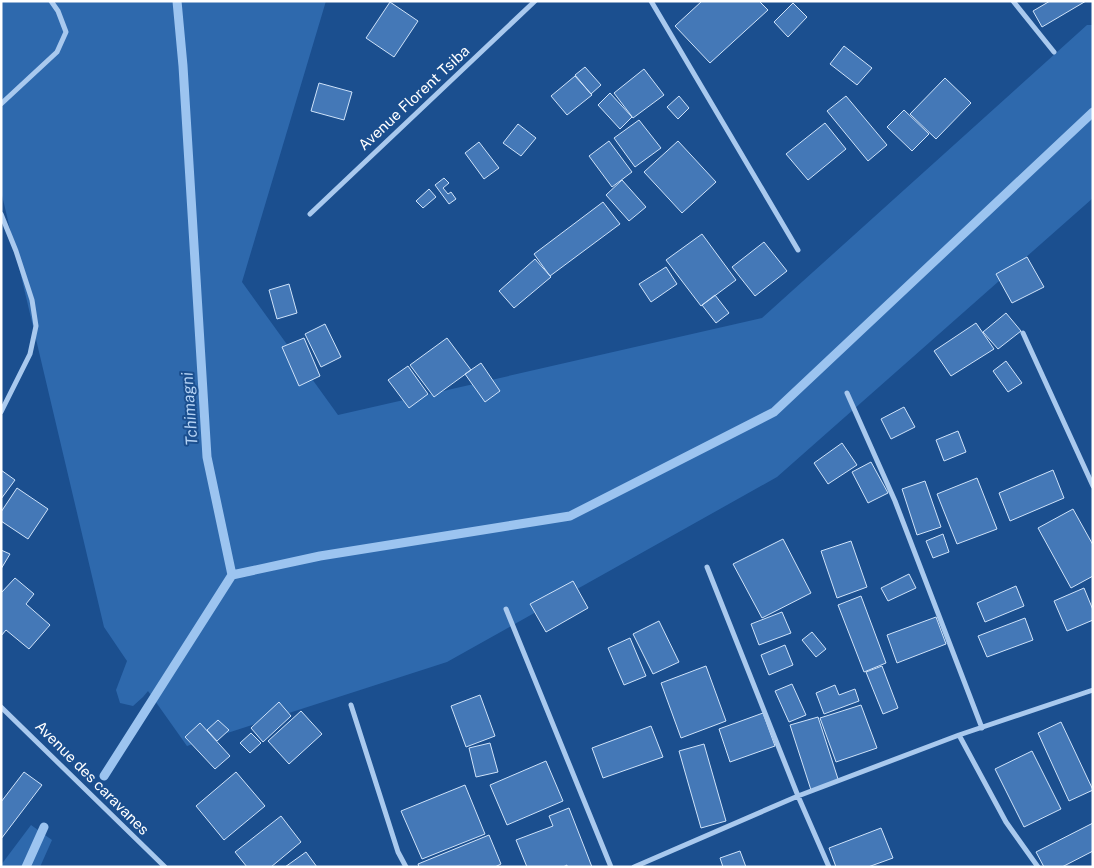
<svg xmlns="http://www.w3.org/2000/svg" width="1094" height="868" font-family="'Public Sans',sans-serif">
	<rect width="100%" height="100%" fill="#1b4f8f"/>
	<path fill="#2e69ad" d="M1 1H326L242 282 338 415 762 318 1087 25H1093V198L777 477 447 662 187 746 148 691 143 697 133 706 120 703 116 690 127 661 104 627 1 191Z
		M31 825 52 840 40 867H1V865Z"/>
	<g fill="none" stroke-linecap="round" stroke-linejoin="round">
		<path stroke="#9cc4f0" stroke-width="9" d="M232 575 320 556 570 516 774 412 1093 112
			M104 776 232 575 207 457 183 66 177 1
			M26 867 44 827"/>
	</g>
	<path fill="#4478b7" stroke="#cfe3fa" d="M702 1H759L768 10 710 63 675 26Z
		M1050 1H1086L1042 27 1033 11Z
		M390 2 418 21 394 57 366 38Z
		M793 3 807 17 788 37 774 22Z
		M844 46 872 68 857 85 830 64Z
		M585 67 601 85 591 94 575 75Z
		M644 69 664 95 633 118 614 93Z
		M575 76 592 95 567 115 551 96Z
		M945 78 971 103 936 139 910 114Z
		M319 83 352 92 344 120 311 111Z
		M610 93 632 117 620 129 598 105Z
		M679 96 689 108 678 119 667 107Z
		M846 96 887 145 868 161 827 111Z
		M904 110 929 134 912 151 887 127Z
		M639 120 661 148 635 167 614 138Z
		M825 123 846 149 808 180 786 154Z
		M518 124 536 138 521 156 503 143Z
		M609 141 632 172 612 187 589 156Z
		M678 141 716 182 682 213 644 172Z
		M479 142 499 168 484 179 465 153Z
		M444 178 449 183 443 188 448 194 451 192 456 199 449 204 435 185Z
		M622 180 646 207 629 221 606 195Z
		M429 189 436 197 423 208 416 201Z
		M603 202 620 224 550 276 534 254Z
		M702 234 736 280 701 306 666 260Z
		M764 242 787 271 755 296 732 267Z
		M1027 257 1044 287 1012 303 996 274Z
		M535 259 551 277 514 308 499 291Z
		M666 267 677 284 651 302 639 284Z
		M289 284 297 313 277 319 269 290Z
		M715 295 729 313 716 323 702 305Z
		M1006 313 1021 331 998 349 983 332Z
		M976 323 994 349 951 376 934 351Z
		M325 324 341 357 321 367 305 334Z
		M304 338 320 376 299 386 282 347Z
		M447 338 471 370 434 397 410 365Z
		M1006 361 1022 383 1008 392 993 371Z
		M481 363 500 391 485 402 465 374Z
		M408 366 428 394 409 408 388 380Z
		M904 407 915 427 891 439 881 419Z
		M958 431 966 452 944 461 936 440Z
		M842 443 857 465 828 484 814 463Z
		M871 462 888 493 868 503 852 472Z
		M1 470 15 480 1 499Z
		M1053 470 1064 498 1010 521 999 493Z
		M977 478 997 529 957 544 937 494Z
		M925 481 941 527 917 535 902 489Z
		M17 488 48 509 28 539 1 521V512Z
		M1073 509 1093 545V576L1071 588 1038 528Z
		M943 534 949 552 933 558 926 541Z
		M783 539 811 593 762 618 733 564Z
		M851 541 867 587 837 598 821 551Z
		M1 550 10 554 1 569Z
		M909 574 916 588 888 601 881 588Z
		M15 578 34 594 26 604 50 625 29 649 6 630 1 636V593Z
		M573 581 588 608 546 632 530 604Z
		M1016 586 1024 606 985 622 977 603Z
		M1084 588 1093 610V620L1067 631 1054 601Z
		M861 596 886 663 864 672 838 605Z
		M782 612 791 633 759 645 751 624Z
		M936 617 946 644 897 663 887 635Z
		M1025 618 1033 640 987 657 978 636Z
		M659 621 679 662 653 674 633 634Z
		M812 632 826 649 816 657 802 640Z
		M630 638 646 676 624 685 608 648Z
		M785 645 793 665 769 675 761 655Z
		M706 666 726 721 681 738 661 683Z
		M882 666 898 708 883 714 866 672Z
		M792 684 806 715 789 722 775 691Z
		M835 685 839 695 855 689 859 701 824 714 816 693Z
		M480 695 495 736 466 747 451 706Z
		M279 702 291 716 263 742 251 728Z
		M861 705 877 748 836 762 820 718Z
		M301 711 322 734 289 764 268 741Z
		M763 713 775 746 730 762 719 729Z
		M818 717 839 782 811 790 790 725Z
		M218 720 229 730 217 741 207 730Z
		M1061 722 1093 790 1069 801 1038 733Z
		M200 723 230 756 215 769 185 737Z
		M651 726 663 757 603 778 592 748Z
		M251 733 261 743 250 753 240 743Z
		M490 743 498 772 476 777 469 748Z
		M704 744 726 821 701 828 679 751Z
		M1032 751 1061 809 1024 827 995 769Z
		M546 761 563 801 507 825 490 785Z
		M24 772 42 785 1 839V802Z
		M236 772 265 806 224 840 196 806Z
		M465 785 485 834 422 859 401 811Z
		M569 808 592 867H567V865L563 867H527L516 840 553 826 549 816Z
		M281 816 301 842 271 867H247L235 852Z
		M1093 823V851L1062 867H1044L1036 852Z
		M881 828 893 858 868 867H836L829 848Z
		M489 835 501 864 495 867H419L418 864Z
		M740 851 746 867H723L720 858Z
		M306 852 317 867H285Z"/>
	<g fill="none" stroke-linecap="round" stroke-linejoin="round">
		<path stroke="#a9c9ee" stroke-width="5" d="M651 1 798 250
			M1013 1 1054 52
			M1 104 57 52 66 32 58 11 51 1
			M1 214 16 251 32 300 36 326 30 354 1 412
			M310 214 535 1
			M1023 333 1093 486
			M847 393 895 501 982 728
			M707 567 798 796 829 867
			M506 609 611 867
			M351 705 398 852 406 867
			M1 707 165 867
			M959 735 1006 822 1038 867
			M634 867 798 796 959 735 1093 690"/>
	</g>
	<g text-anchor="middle" stroke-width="4" stroke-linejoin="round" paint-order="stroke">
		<g font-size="15" fill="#fff" stroke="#1b4f8f">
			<text transform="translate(414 98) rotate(-43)" y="5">Avenue Florent Tsiba</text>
			<text transform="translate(92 778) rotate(45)" y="5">Avenue des caravanes</text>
		</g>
		<g font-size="16" font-style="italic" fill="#b5d3f5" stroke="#1b4f8f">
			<text transform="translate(189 409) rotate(-94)" y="6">Tchimagni</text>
		</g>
	</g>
	<rect width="1094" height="868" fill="none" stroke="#ffffff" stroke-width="5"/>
</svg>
